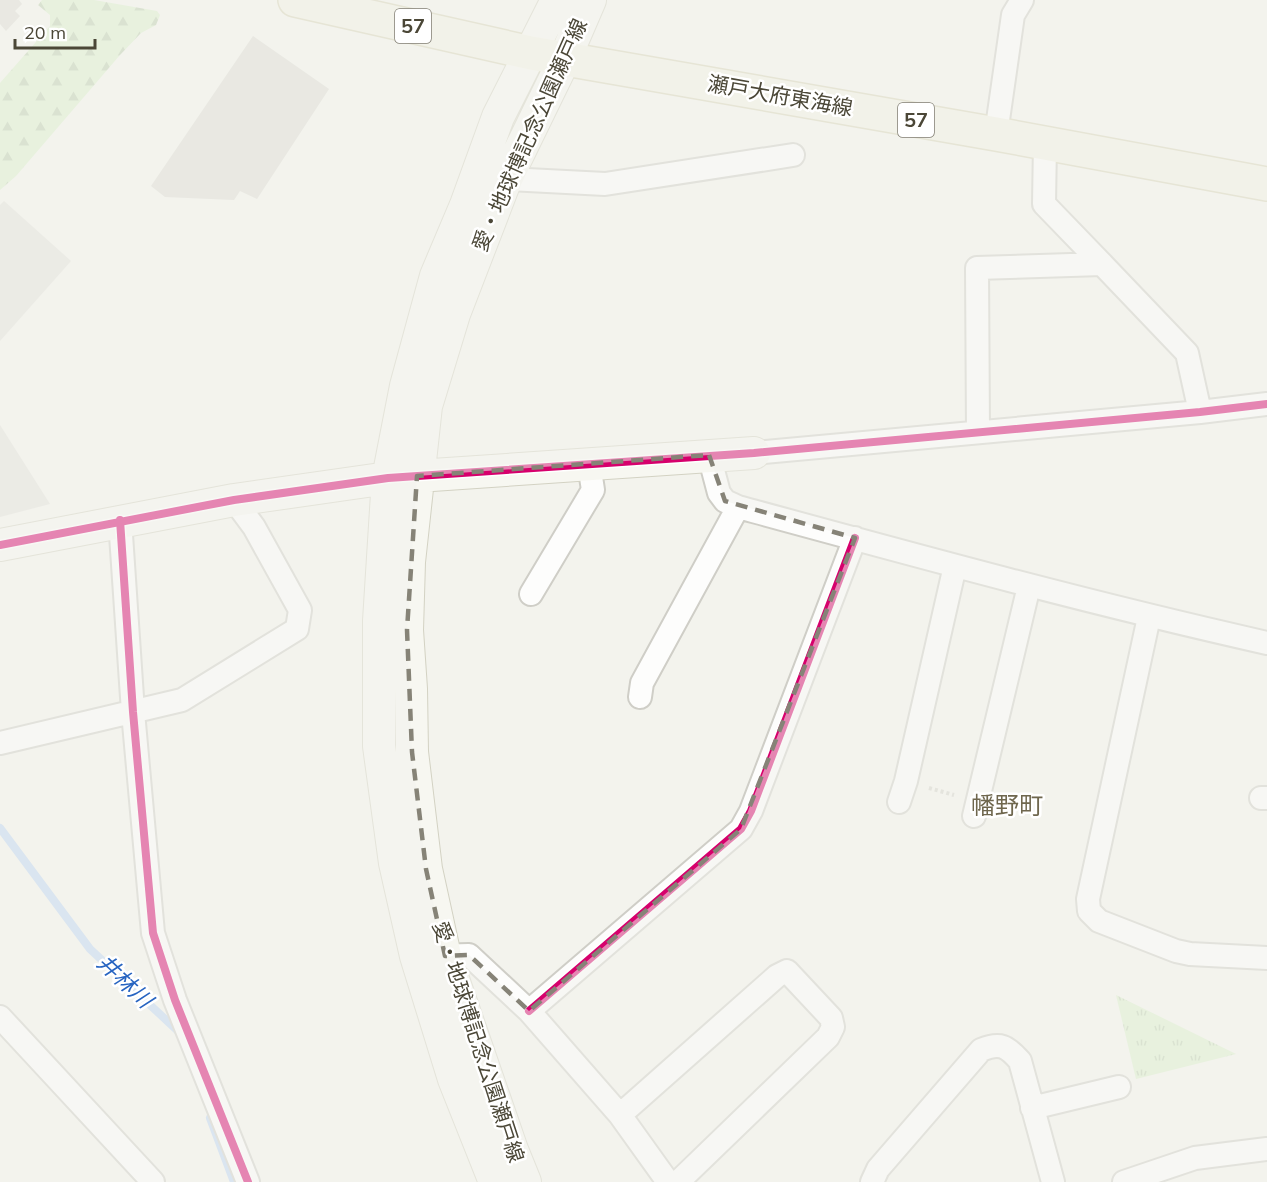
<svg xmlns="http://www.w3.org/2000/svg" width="1267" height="1182" font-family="Mulish,'Noto Sans JP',sans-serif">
	<defs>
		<pattern id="forest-firs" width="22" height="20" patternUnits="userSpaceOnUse" patternTransform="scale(1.5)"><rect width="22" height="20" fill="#dbf0cc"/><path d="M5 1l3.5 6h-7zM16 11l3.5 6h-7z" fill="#bdcfb0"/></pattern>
		<pattern id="park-tufts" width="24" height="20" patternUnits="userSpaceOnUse" patternTransform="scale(1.5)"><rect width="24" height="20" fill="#dbf0cc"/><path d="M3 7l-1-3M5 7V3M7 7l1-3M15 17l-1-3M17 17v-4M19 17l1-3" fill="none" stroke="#bdcfb0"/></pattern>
	</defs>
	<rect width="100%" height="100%" fill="#f3f3ed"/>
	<path fill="url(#forest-firs)" d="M42 0H94L157 11 160 15 156 25 141 33 120 55 16 176 0 190V83L50 26V15L38 5Z"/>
	<path fill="url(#park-tufts)" d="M1116 995 1236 1054 1136 1079Z"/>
	<path fill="#e3e2dc" d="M4 201 71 261 0 341V205Z
		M0 425 50 504 0 517Z"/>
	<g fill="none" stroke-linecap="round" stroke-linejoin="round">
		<path stroke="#bcd4f3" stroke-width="8" d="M0 828 90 949 179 1032
			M210 1118 234 1182"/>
	</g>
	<path fill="#dddcd5" d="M0 0H19L22 4 15 11 20 16 6 31 0 24Z
		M253 36 329 89 257 199 240 191 234 200 165 197 151 186Z"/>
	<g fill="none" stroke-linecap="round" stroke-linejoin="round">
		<g stroke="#cfcec7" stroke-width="26">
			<path id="street" d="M996 134 1013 15 1022 0
				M1045 143 1044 204 1102 264
				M506 179 605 184 793 155
				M978 432 977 268 1102 264 1187 353 1200 412
				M754 453 1200 412 1267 404
				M709 455 719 493 725 501 738 507C914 555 1089 603 1267 643
				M120 520 133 712 153 933 175 1000 248 1182
				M531 594 593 490 589 464
				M1149 617 1088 899 1089 911 1099 921 1176 951 1190 954 1267 958
				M640 697 642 683 738 507
				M0 743 182 700 297 629 300 610 254 527 234 500
				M1261 798H1267
				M899 802 906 781 955 566
				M974 816 1029 586
				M433 956 469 955 529 1011 620 1115 668 1182
				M529 1011 741 829 751 811 855 538
				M0 1017 153 1182
				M1032 1108 1119 1087
				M620 1115 777 976 787 971 831 1018 833 1027 828 1037 678 1182
				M872 1182 878 1169 981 1050C1000 1042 1007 1046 1020 1061L1053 1182
				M1124 1182 1195 1158 1267 1149"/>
		</g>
		<g stroke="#d3d2c3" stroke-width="34">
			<path id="secondary" d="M0 545 234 500 388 478 754 453
				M495 1182 454 1079 416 956 395 863 379 746V621L388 478 406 386 436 276 466 205 498 117 557 0
				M525 1182 512 1150 445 956 426 869 412 752 411 689 407 630 409 562 426 406 454 314 506 179 565 58 590 0"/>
		</g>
		<g stroke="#d7d4b9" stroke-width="36">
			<path id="primary" d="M295 0 531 53 996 134 1267 184"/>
		</g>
		<path stroke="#d3d2cb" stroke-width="4" stroke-dasharray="3 3" stroke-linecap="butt" d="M929 788 954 795"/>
		<use href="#street" stroke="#fdfdfc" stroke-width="22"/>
		<use href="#secondary" stroke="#f7f7f1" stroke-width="32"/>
		<use href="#primary" stroke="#f2f1e5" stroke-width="33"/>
		<g stroke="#fff" stroke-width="11">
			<path id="cycleway" d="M120 520 133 712 153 933 175 1000 248 1182
				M0 545 234 500 388 478 754 453 1200 412 1267 404
				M529 1011 741 829 751 811 855 538"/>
		</g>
		<use href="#cycleway" stroke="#d6006c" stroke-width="8"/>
	</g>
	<path d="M0 0H1267V1182H0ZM709 455 725 501 855 538 741 829 529 1011 469 955 445 956 426 869 412 752 407 630 417 476Z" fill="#f3f3ed" fill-opacity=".55" fill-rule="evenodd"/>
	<path fill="none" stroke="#868377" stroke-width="4.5" stroke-dasharray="12 8" stroke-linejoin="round" d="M709 455 725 501 855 538 741 829 529 1011 469 955 445 956 426 869 412 752 407 630 417 476Z"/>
	<g text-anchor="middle" stroke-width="5" stroke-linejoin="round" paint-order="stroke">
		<g fill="#fff" stroke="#817e73" stroke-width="1.5">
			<rect x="395" y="9" width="36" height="34" rx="4.5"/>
			<rect x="898" y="103" width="36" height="34" rx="4.5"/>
		</g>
		<g font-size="20" font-weight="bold" fill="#4b4737">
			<text x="413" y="33">57</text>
			<text x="916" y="127">57</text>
		</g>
		<g font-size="21" fill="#4b4737" stroke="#fff">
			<text transform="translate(780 96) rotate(10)" y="7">瀬戸大府東海線</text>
			<text transform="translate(530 135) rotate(-66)" y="7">愛・地球博記念公園瀬戸線</text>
			<text transform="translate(478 1042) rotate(72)" y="7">愛・地球博記念公園瀬戸線</text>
		</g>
		<g font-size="22" font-style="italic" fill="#2764c1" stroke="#fff">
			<text transform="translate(125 981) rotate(43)" y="8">井林川</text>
		</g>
		<g font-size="24" fill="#6f674e" stroke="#fff">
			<text x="1007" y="814">幡野町</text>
		</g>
	</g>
	<path d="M15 39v9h80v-9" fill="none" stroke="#4b4737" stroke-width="3"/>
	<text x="24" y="39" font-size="18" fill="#4b4737" stroke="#ffffff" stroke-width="4.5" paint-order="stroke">20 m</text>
</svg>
